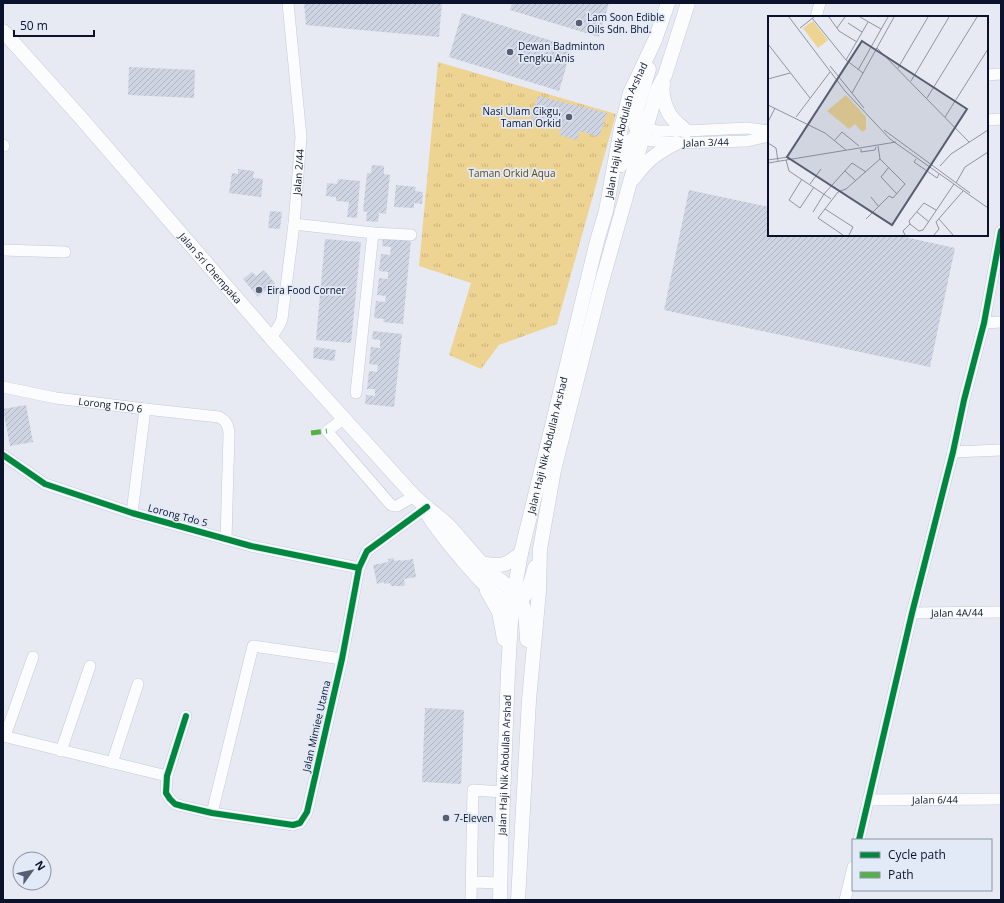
<svg xmlns="http://www.w3.org/2000/svg" width="1004" height="903" font-family="'Open Sans',sans-serif">
	<defs>
		<pattern id="grass-tufts" width="24" height="20" patternUnits="userSpaceOnUse"><rect width="24" height="20" fill="#edd493"/><path d="M3 7l-1-3M5 7V3M7 7l1-3M15 17l-1-3M17 17v-4M19 17l1-3" fill="none" stroke="#cab57f"/></pattern>
		<pattern id="building-hatch" width="6" height="6" patternUnits="userSpaceOnUse"><rect width="6" height="6" fill="#cfd4e2"/><path d="M-1 1l2-2M0 6l6-6M5 7l2-2" fill="none" stroke="#b0b5c2"/></pattern>
	</defs>
	<rect width="100%" height="100%" fill="#e7eaf2"/>
	<path fill="url(#grass-tufts)" d="M438 62 616 114 557 324 499 345 481 369 449 355 471 283 419 266Z"/>
	<path fill="url(#building-hatch)" d="M304 3H442L439 37 306 25Z
		M512 3H609L599 37 510 10Z
		M462 13 572 47 559 91 449 57Z
		M129 67 195 70 194 98 128 95Z
		M538 96 607 113 599 137 580 131 577 140 559 135 561 128 531 120Z
		M372 165 384 166V174L390 175 386 214 379 213 378 222 366 221 367 212 363 211 367 173H371Z
		M238 169 254 171 253 178 263 179 261 197 229 193 232 173 238 174Z
		M338 179 360 181 357 218 347 217 349 202 336 201V197L326 196 327 183 337 184Z
		M396 185 416 187 415 191 423 192 422 204 414 203V208L394 207Z
		M689 190 769 207V235H896L955 248 930 367 664 310Z
		M270 211 282 212 280 229 268 228Z
		M383 237 411 240 403 324 383 322 384 319 374 318 376 301 385 302 386 296 377 295 379 278 388 279V272L379 271 381 254 390 255 391 247 382 246Z
		M325 239 361 242 351 343 316 340Z
		M264 270 275 283 258 297 243 279 252 272 256 276Z
		M373 331 402 334 394 407 365 404 366 395 375 396V389H367L369 371 377 372 378 365 369 364 371 347 380 348V340L372 339Z
		M314 347 336 350 334 361 313 358Z
		M26 405 33 442 10 446 3 409Z
		M394 558V561L401 560V561L413 559 416 577 404 579 405 585 403 586H391L390 583 384 584V582L377 584 373 565 388 562V559Z
		M425 708 464 710 461 784 422 782Z"/>
	<g fill="none" stroke-linecap="round" stroke-linejoin="round">
		<g stroke="#c4cada" stroke-width="12">
			<g id="minor">
				<path d="M816 17 820 3"/>
				<path d="M987 75 1001 74"/>
				<path d="M987 120 1001 119"/>
				<path d="M646 129 658 131H686L747 128 769 131"/>
				<path id="s1" d="M642 140 676 143 747 141 769 136"/>
				<path d="M3 145 4 146"/>
				<path d="M294 224 373 233 356 393"/>
				<path d="M373 233 411 235"/>
				<path d="M3 250 65 252"/>
				<path d="M984 323 1001 322"/>
				<path id="s2" d="M271 338 280 324 282 319 294 224 301 137 288 3"/>
				<path id="s3" d="M3 387 56 398 145 409 219 417C226 421 228 424 229 433L226 539"/>
				<path d="M345 418 327 431 391 505 395 506H397L414 496"/>
				<path d="M953 452 1001 450"/>
				<path d="M3 455 45 484 132 513 251 546 359 568"/>
				<path d="M132 513 145 409"/>
				<path id="s4" d="M912 613 1001 612"/>
				<path d="M186 716 167 776 166 793 170 799 175 804 182 806 212 813 293 825 300 823 307 812 342 659 359 568 367 551 427 507"/>
				<path d="M3 736 167 776"/>
				<path d="M5 736 33 657"/>
				<path d="M61 751 90 666"/>
				<path d="M112 763 138 684"/>
				<path id="s5" d="M868 800 1001 799"/>
				<path d="M212 813 253 646 342 659"/>
				<path d="M859 840 912 613 953 452 964 400 984 323 1001 231"/>
				<path d="M472 882 500 883"/>
				<path d="M471 900 473 790 503 792"/>
				<path d="M845 900 853 867"/>
			</g>
		</g>
		<g stroke="#c4cada" stroke-width="15">
			<g id="major">
				<path id="s6" d="M3 31 81 118 271 338 414 496C425 507 438 515 449 526 463 541 475 557 490 572 500 581 515 589 521 601 527 613 526 627 527 640"/>
				<path d="M663 84C661 95 666 112 674 120 678 124 682 127 686 131"/>
				<path d="M642 140 636 127 637 109 649 69"/>
				<path d="M621 165C626 148 629 139 645 129"/>
				<path d="M634 178C646 161 656 153 676 143"/>
				<path d="M425 510C436 529 450 545 464 562 478 577 492 596 512 604 515 603 519 602 521 600 529 593 532 576 535 567"/>
				<path d="M482 563C502 567 506 566 521 553"/>
				<path d="M487 591 499 612 504 639"/>
				<path id="s7" d="M500 900 501 851 508 672 512 604 521 553 597 241 606 211 621 128 630 93 655 40 668 3"/>
				<path d="M518 900 529 700 539 591 540 549 554 470 601 285 642 140 646 129 657 90 665 75 688 3"/>
			</g>
		</g>
		<use href="#minor" stroke="#fbfcfd" stroke-width="11"/>
		<use href="#major" stroke="#fbfcfd" stroke-width="14"/>
		<path stroke="#54b146" stroke-width="5" stroke-dasharray="10 5" stroke-linecap="butt" d="M311 433 327 431"/>
		<g stroke="#e2e9f7" stroke-width="8">
			<path id="cycleway" d="M3 455 45 484 132 513 251 546 359 568
				M186 716 167 776 166 793 170 799 175 804 182 806 212 813 293 825 300 823 307 812 342 659 359 568 367 551 427 507
				M859 840 912 613 953 452 964 400 984 323 1001 231"/>
		</g>
		<use href="#cycleway" stroke="#00873e" stroke-width="6"/>
	</g>
	<g fill="#575e71" stroke="#e2e9f7" stroke-width="1.5">
		<circle cx="579" cy="23" r="4"/>
		<circle cx="510" cy="52" r="4"/>
		<circle cx="569" cy="117" r="4"/>
		<circle cx="259" cy="290" r="4"/>
		<circle cx="446" cy="818" r="4"/>
	</g>
	<g text-anchor="middle" stroke-width="3.5" stroke-linejoin="round" paint-order="stroke">
		<g font-size="10" fill="#0a132b" stroke="#e2e9f7" text-anchor="start">
			<text x="587" y="21">Lam Soon Edible<tspan x="587" dy="12">Oils Sdn. Bhd.</tspan></text>
			<text x="518" y="50">Dewan Badminton<tspan x="518" dy="12">Tengku Anis</tspan></text>
			<text x="561" y="115" text-anchor="end">Nasi Ulam Cikgu,<tspan x="561" dy="12">Taman Orkid</tspan></text>
			<text x="267" y="294">Eira Food Corner</text>
			<text x="454" y="822">7-Eleven</text>
		</g>
		<g font-size="10" fill="#0a132b" stroke="#e2e9f7">
			<text dy="4" stroke="none"><textPath href="#s7" startOffset="784">Jalan Haji Nik Abdullah Arshad</textPath></text>
			<text dy="4" stroke="none"><textPath href="#s1" startOffset="64">Jalan 3/44</textPath></text>
			<text dy="4" stroke="none"><textPath href="#s2" startOffset="170">Jalan 2/44</textPath></text>
			<text dy="4" stroke="none"><textPath href="#s6" startOffset="315">Jalan Sri Chempaka</textPath></text>
			<text dy="4" stroke="none"><textPath href="#s3" startOffset="109">Lorong TDO 6</textPath></text>
			<text dy="4" stroke="none"><textPath href="#s7" startOffset="459">Jalan Haji Nik Abdullah Arshad</textPath></text>
			<text transform="translate(178 515) rotate(15)" y="4">Lorong Tdo 5</text>
			<text dy="4" stroke="none"><textPath href="#s4" startOffset="45">Jalan 4A/44</textPath></text>
			<text transform="translate(316 726) rotate(-77)" y="4">Jalan Mimiee Utama</text>
			<text dy="4" stroke="none"><textPath href="#s7" startOffset="135">Jalan Haji Nik Abdullah Arshad</textPath></text>
			<text dy="4" stroke="none"><textPath href="#s5" startOffset="67">Jalan 6/44</textPath></text>
		</g>
		<g font-size="10" fill="#604b11" stroke="#e2e9f7">
			<text x="512" y="177">Taman Orkid Aqua</text>
		</g>
	</g>
	<g transform="translate(768 16)">
		<rect width="220" height="220" fill="#e7eaf2"/>
		<path d="M78 79 98 101V113L94 116 87 108 81 113 59 95Z" fill="#edd493"/>
		<path d="M45 5 60 24 50 32 35 12Z" fill="#edd493"/>
		<path fill="none" stroke="#8f94a2" stroke-width="1" d="M21 1 77 75 122 123 220 192M61 1 71 15 89 26M92 1 113 13M44 2 78 44 95 57M80 7 94 16M32 12 46 1M69 12 77 1M0 28 42 82M109 32 201 126M78 44 100 6M62 50 96 92M130 52 160 1M90 54 120 1M0 63 22 57M143 65 181 1M84 77 126 1M159 82 209 1M0 89 57 117 78 134M28 101 62 56M177 101 220 33M0 106 7 92M116 114 202 177M67 124 74 116 91 130M0 127 8 132 10 145M110 130 112 143 137 168 125 182 121 180M93 133V136L107 134 108 131M148 143 146 146 169 162 171 158M0 144 20 141V144M18 144 21 155 63 183M0 147 128 126M172 150 183 138 220 114M121 151 113 161 129 178M77 155 88 165M34 163 21 184 32 192 46 171M188 167 197 151 220 136M42 168 53 153M103 181 111 191M57 193 85 211 81 219M45 196 56 178 84 147 98 156M149 196 161 206M98 203 121 180M171 203 185 219M142 208 151 215 155 214 186 168M75 219 50 202 70 176 78 173 112 143M137 219 135 215 142 208 141 205 156 187 168 194M166 219 171 213 168 206 195 175"/>
		<path fill="#575e71" fill-opacity="0.15" stroke="#575e71" stroke-width="2" d="M94 25 199 93 124 209 19 141Z"/>
		<rect width="220" height="220" fill="none" stroke="#0a132b" stroke-width="2"/>
	</g>
	<rect width="1004" height="903" fill="none" stroke="#0a132b" stroke-width="8"/>
	<rect x="852" y="839" width="140" height="52" fill="#e2e9f7" stroke="#8c93a5"/>
	<rect x="860" y="852" width="20" height="6" fill="#00873e" stroke="#8c93a5"/>
	<text x="888" y="859" font-size="12" fill="#0a132b">Cycle path</text>
	<rect x="860" y="872" width="20" height="6" fill="#54b146" stroke="#8c93a5"/>
	<text x="888" y="879" font-size="12" fill="#0a132b">Path</text>
	<g transform="translate(32 871) rotate(57)"><circle r="19" fill="#e2e9f7" stroke="#8c93a5"/>
	<path d="M0-3L7 15L0 10L-7 15Z" fill="#575e71"/>
	<text y="-6" font-size="11" font-weight="bold" text-anchor="middle" fill="#0a132b">N</text>
	</g>
	<path d="M14 30v6h80v-6" fill="none" stroke="#0a132b" stroke-width="2"/>
	<text x="20" y="30" font-size="12" fill="#0a132b" stroke="#e2e9f7" stroke-width="3" paint-order="stroke">50 m</text>
</svg>
